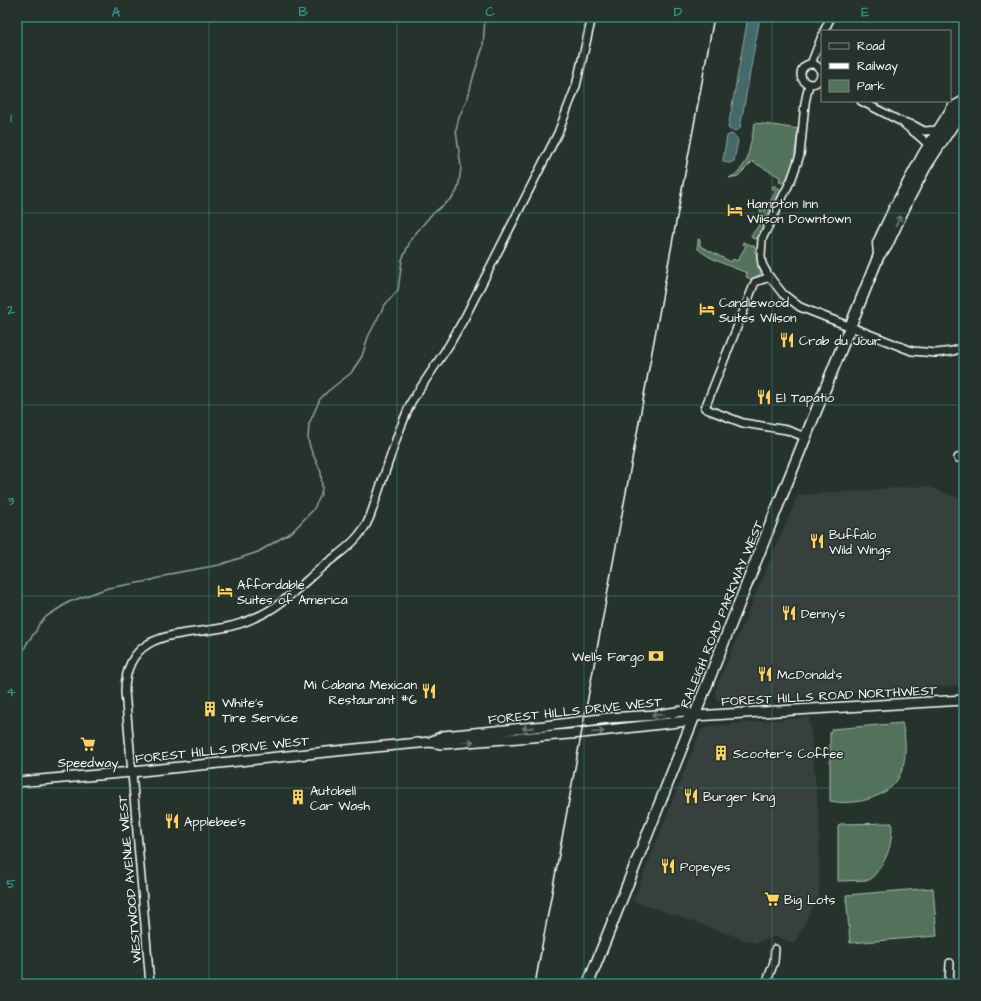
<svg xmlns="http://www.w3.org/2000/svg" width="981" height="1001" font-family="'Architects Daughter',sans-serif">
	<rect width="100%" height="100%" fill="#26332d"/>
	<filter id="ink" filterUnits="userSpaceOnUse"><feTurbulence type="fractalNoise" baseFrequency=".025" numOctaves="2"/><feDisplacementMap in="SourceGraphic" scale="8" xChannelSelector="R" yChannelSelector="G"/><feConvolveMatrix kernelMatrix="1 2 1 2 8 2 1 2 1" color-interpolation-filters="sRGB"/></filter>
	<g filter="url(#ink)">
		<path fill="#373f3e" d="M926 486 964 500V685L723 703 719 702 716 697 715 690 798 495Z
			M809 717 819 818V894L794 944 776 936 755 943 633 901 700 732 703 729 710 726Z"/>
		<path fill="#53725b" stroke="#a9b8ad" d="M755 123 779 126 798 129 794 161 786 182 782 183 779 182 780 177 753 162V161L738 176 729 178 738 173 747 160Z
			M775 186 780 189 781 193 764 225 758 238 755 239 752 238 751 235C759 226 763 221 760 209L765 210 776 191 772 188 773 186Z
			M698 239 700 240V246L731 262 733 259 737 261 746 246 743 244V242L754 246 756 250 754 252 757 253 761 273 754 279H751L746 277 747 273C730 266 710 260 697 248L698 243Z
			M902 723C907 742 908 772 891 787 875 801 850 805 830 801V733L832 729Z
			M892 823C892 848 887 861 870 880L838 881V827L840 824Z
			M933 888 937 936 850 943 846 895Z"/>
		<path fill="#446868" stroke="#8fa4a4" d="M748 17H760L740 128C737 132 731 131 728 128Z
			M731 134 734 135 738 140 734 161 730 163 724 162 723 160 727 136Z"/>
		<g fill="none" stroke-linecap="round" stroke-linejoin="round">
			<path stroke="#8fa4a4" stroke-width="1.5" d="M17 663 20 659 27 643 36 631 39 624 47 616 69 602 108 588 149 581 175 573 219 565 258 552 293 531 313 510 321 495 322 488 321 472 311 450 308 440 309 424 320 399 328 391 351 373 362 356 368 337 384 306 398 290 402 260 411 239 431 215 452 198 457 191 459 183 461 167 456 130 459 117 468 97 474 74 483 47 485 17"/>
			<g stroke="#fff" stroke-width="10">
				<path id="minor" d="M824 31 831 17
					M811 64 822 36
					M801 74a10 10 0 1 1 20 0a10 10 0 1 1-20 0Z
					M809 84 805 103 800 155 792 178 762 239 761 256 762 264 768 275 783 294 800 307 912 351 936 353 953 351 964 347
					M861 101 900 121 913 125 924 131 938 130
					M902 122C910 130 921 136 928 145
					M770 277 755 282 705 408 709 410 743 423 787 430 805 437
					M958 458 964 454
					M150 984 125 691C126 630 178 636 222 628 233 626 244 623 254 618 280 608 301 585 322 567 334 557 349 548 359 535 366 527 370 518 373 508L398 434 411 402 449 345 465 317 558 133 576 86 592 17
					M766 984 774 962 775 949
					M949 984 950 963"/>
			</g>
			<g stroke="#fff" stroke-width="12">
				<path id="secondary" d="M430 742 442 744 582 733 687 721 695 716
					M17 782 132 772 375 747 430 742 443 736 545 726 609 718 657 715 683 711 695 716 964 700"/>
			</g>
			<g stroke="#fff" stroke-width="13">
				<path id="primary" d="M879 255 878 243 884 230 895 207 923 155 953 107 963 102
					M588 984 777 508 879 255 886 247 909 198 926 166 961 112 964 100"/>
			</g>
			<use href="#minor" stroke="#26332d" stroke-width="7"/>
			<use href="#secondary" stroke="#26332d" stroke-width="9"/>
			<use href="#primary" stroke="#26332d" stroke-width="10"/>
			<path stroke="#fff" stroke-width="1.5" d="M535 984 714 17"/>
		</g>
		<defs><path id="oneway-shaft" d="M-6 0H5M1.5-3L5.5 0L1.5 3" fill="none" stroke-width="1.6" stroke-linecap="round" stroke-linejoin="round"/></defs>
		<g stroke="#727a76">
			<use href="#oneway-shaft" transform="translate(898 221) rotate(-65)"/>
			<use href="#oneway-shaft" transform="translate(657 715) rotate(174)"/>
			<use href="#oneway-shaft" transform="translate(528 728) rotate(174)"/>
			<use href="#oneway-shaft" transform="translate(598 732) rotate(-5)"/>
			<use href="#oneway-shaft" transform="translate(468 742) rotate(-5)"/>
		</g>
	</g>
	<path fill="none" stroke="#338b84" stroke-width="1" stroke-opacity="0.55" d="M209 17V984M397 17V984M584 17V984M772 17V984M17 213H964M17 405H964M17 596H964M17 788H964"/>
	<defs>
		<g id="hotel-bare" transform="scale(1.2)"><path d="M-6-4.5h1.5V1H6V5H4.5V3h-9V5H-6ZM-4 0a1.8 1.8 0 1 1 3.6 0ZM.5 0V-2.5h3Q6-2.5 6 0Z" fill="#ffd166" stroke="#26332d" stroke-width="2.5" paint-order="stroke"/></g>
		<g id="restaurant-bare" transform="scale(1.2)"><path d="M-5-6h1v4h1v-4h1v4h1v-4h1v5L-1.5 .5V6h-2V.5L-5-1ZM5-6V6H3V1.5H1.5Q1.5-4 5-6Z" fill="#ffd166" stroke="#26332d" stroke-width="2.5" paint-order="stroke"/></g>
		<g id="bank-bare" transform="scale(1.2)"><path d="M-6-4H6V4H-6ZM0-2.3a2.3 2.3 0 1 0 0 4.6a2.3 2.3 0 1 0 0-4.6Z" fill="#ffd166" stroke="#26332d" stroke-width="2.5" paint-order="stroke"/></g>
		<g id="building-bare" transform="scale(1.2)"><path d="M-4-6H4V6H1V3H-1V6H-4ZM-2.5-4.3h1.7v1.8h-1.7ZM.8-4.3h1.7v1.8H.8ZM-2.5-1h1.7V.8h-1.7ZM.8-1h1.7V.8H.8Z" fill="#ffd166" stroke="#26332d" stroke-width="2.5" paint-order="stroke"/></g>
		<g id="supermarket-bare" transform="scale(1.2)"><path d="M-6-5.5h2.5l.6 2H6L4.5 2H-2.5L-4.4-4H-6ZM-1.5 3.2a1.3 1.3 0 1 0 .1 0ZM3 3.2a1.3 1.3 0 1 0 .1 0Z" fill="#ffd166" stroke="#26332d" stroke-width="2.5" paint-order="stroke"/></g>
	</defs>
	<g fill-rule="evenodd">
		<use href="#hotel-bare" x="735" y="210"/>
		<use href="#hotel-bare" x="707" y="309"/>
		<use href="#restaurant-bare" x="787" y="340"/>
		<use href="#restaurant-bare" x="764" y="397"/>
		<use href="#restaurant-bare" x="817" y="541"/>
		<use href="#hotel-bare" x="225" y="591"/>
		<use href="#restaurant-bare" x="789" y="613"/>
		<use href="#bank-bare" x="656" y="656"/>
		<use href="#restaurant-bare" x="765" y="674"/>
		<use href="#restaurant-bare" x="429" y="691"/>
		<use href="#building-bare" x="210" y="709"/>
		<use href="#supermarket-bare" x="88" y="744"/>
		<use href="#building-bare" x="721" y="753"/>
		<use href="#restaurant-bare" x="691" y="796"/>
		<use href="#building-bare" x="298" y="797"/>
		<use href="#restaurant-bare" x="172" y="821"/>
		<use href="#restaurant-bare" x="668" y="866"/>
		<use href="#supermarket-bare" x="772" y="899"/>
	</g>
	<g text-anchor="middle" stroke-width="3" stroke-linejoin="round" paint-order="stroke">
		<g font-size="13" fill="#fff" stroke="#26332d" text-anchor="start">
			<text x="747" y="208">Hampton Inn<tspan x="747" dy="15">Wilson Downtown</tspan></text>
			<text x="719" y="307">Candlewood<tspan x="719" dy="15">Suites Wilson</tspan></text>
			<text x="799" y="345">Crab du Jour</text>
			<text x="776" y="402">El Tapatio</text>
			<text x="829" y="539">Buffalo<tspan x="829" dy="15">Wild Wings</tspan></text>
			<text x="237" y="589">Affordable<tspan x="237" dy="15">Suites of America</tspan></text>
			<text x="801" y="618">Denny's</text>
			<text x="644" y="661" text-anchor="end">Wells Fargo</text>
			<text x="777" y="679">McDonald's</text>
			<text x="417" y="689" text-anchor="end">Mi Cabana Mexican<tspan x="417" dy="15">Restaurant #6</tspan></text>
			<text x="222" y="707">White's<tspan x="222" dy="15">Tire Service</tspan></text>
			<text x="733" y="758">Scooter's Coffee</text>
			<text x="88" y="767" text-anchor="middle">Speedway</text>
			<text x="310" y="795">Autobell<tspan x="310" dy="15">Car Wash</tspan></text>
			<text x="703" y="801">Burger King</text>
			<text x="184" y="826">Applebee's</text>
			<text x="680" y="871">Popeyes</text>
			<text x="784" y="904">Big Lots</text>
		</g>
		<g font-size="13" fill="#fff" stroke="#26332d">
			<text transform="translate(721 614) rotate(-68)" y="5">RALEIGH ROAD PARKWAY WEST</text>
			<text transform="translate(829 695) rotate(-3)" y="5">FOREST HILLS ROAD NORTHWEST</text>
			<text transform="translate(575 710) rotate(-6)" y="5">FOREST HILLS DRIVE WEST</text>
			<text transform="translate(222 749) rotate(-6)" y="5">FOREST HILLS DRIVE WEST</text>
			<text transform="translate(129 879) rotate(-95)" y="5">WESTWOOD AVENUE WEST</text>
		</g>
	</g>
	<rect width="981" height="1001" fill="none" stroke="#26332d" stroke-width="44"/>
	<rect x="821" y="30" width="130" height="72" fill="#26332d" stroke="#7d8581"/>
	<rect x="829" y="43" width="20" height="6" fill="#26332d" stroke="#7d8581"/>
	<text x="857" y="50" font-size="12" fill="#ffffff">Road</text>
	<rect x="829" y="63" width="20" height="6" fill="#ffffff" stroke="#7d8581"/>
	<text x="857" y="70" font-size="12" fill="#ffffff">Railway</text>
	<rect x="829" y="80" width="20" height="12" fill="#53725b" stroke="#7d8581"/>
	<text x="857" y="90" font-size="12" fill="#ffffff">Park</text>
	<rect x="22" y="22" width="937" height="957" fill="none" stroke="#338b84" stroke-width="1.5"/>
	<g font-size="13" text-anchor="middle" font-weight="bold" fill="#338b84">
		<text x="116" y="16">A</text>
		<text x="303" y="16">B</text>
		<text x="490" y="16">C</text>
		<text x="678" y="16">D</text>
		<text x="865" y="16">E</text>
		<text x="11" y="122">1</text>
		<text x="11" y="314">2</text>
		<text x="11" y="505">3</text>
		<text x="11" y="696">4</text>
		<text x="11" y="888">5</text>
	</g>
</svg>
